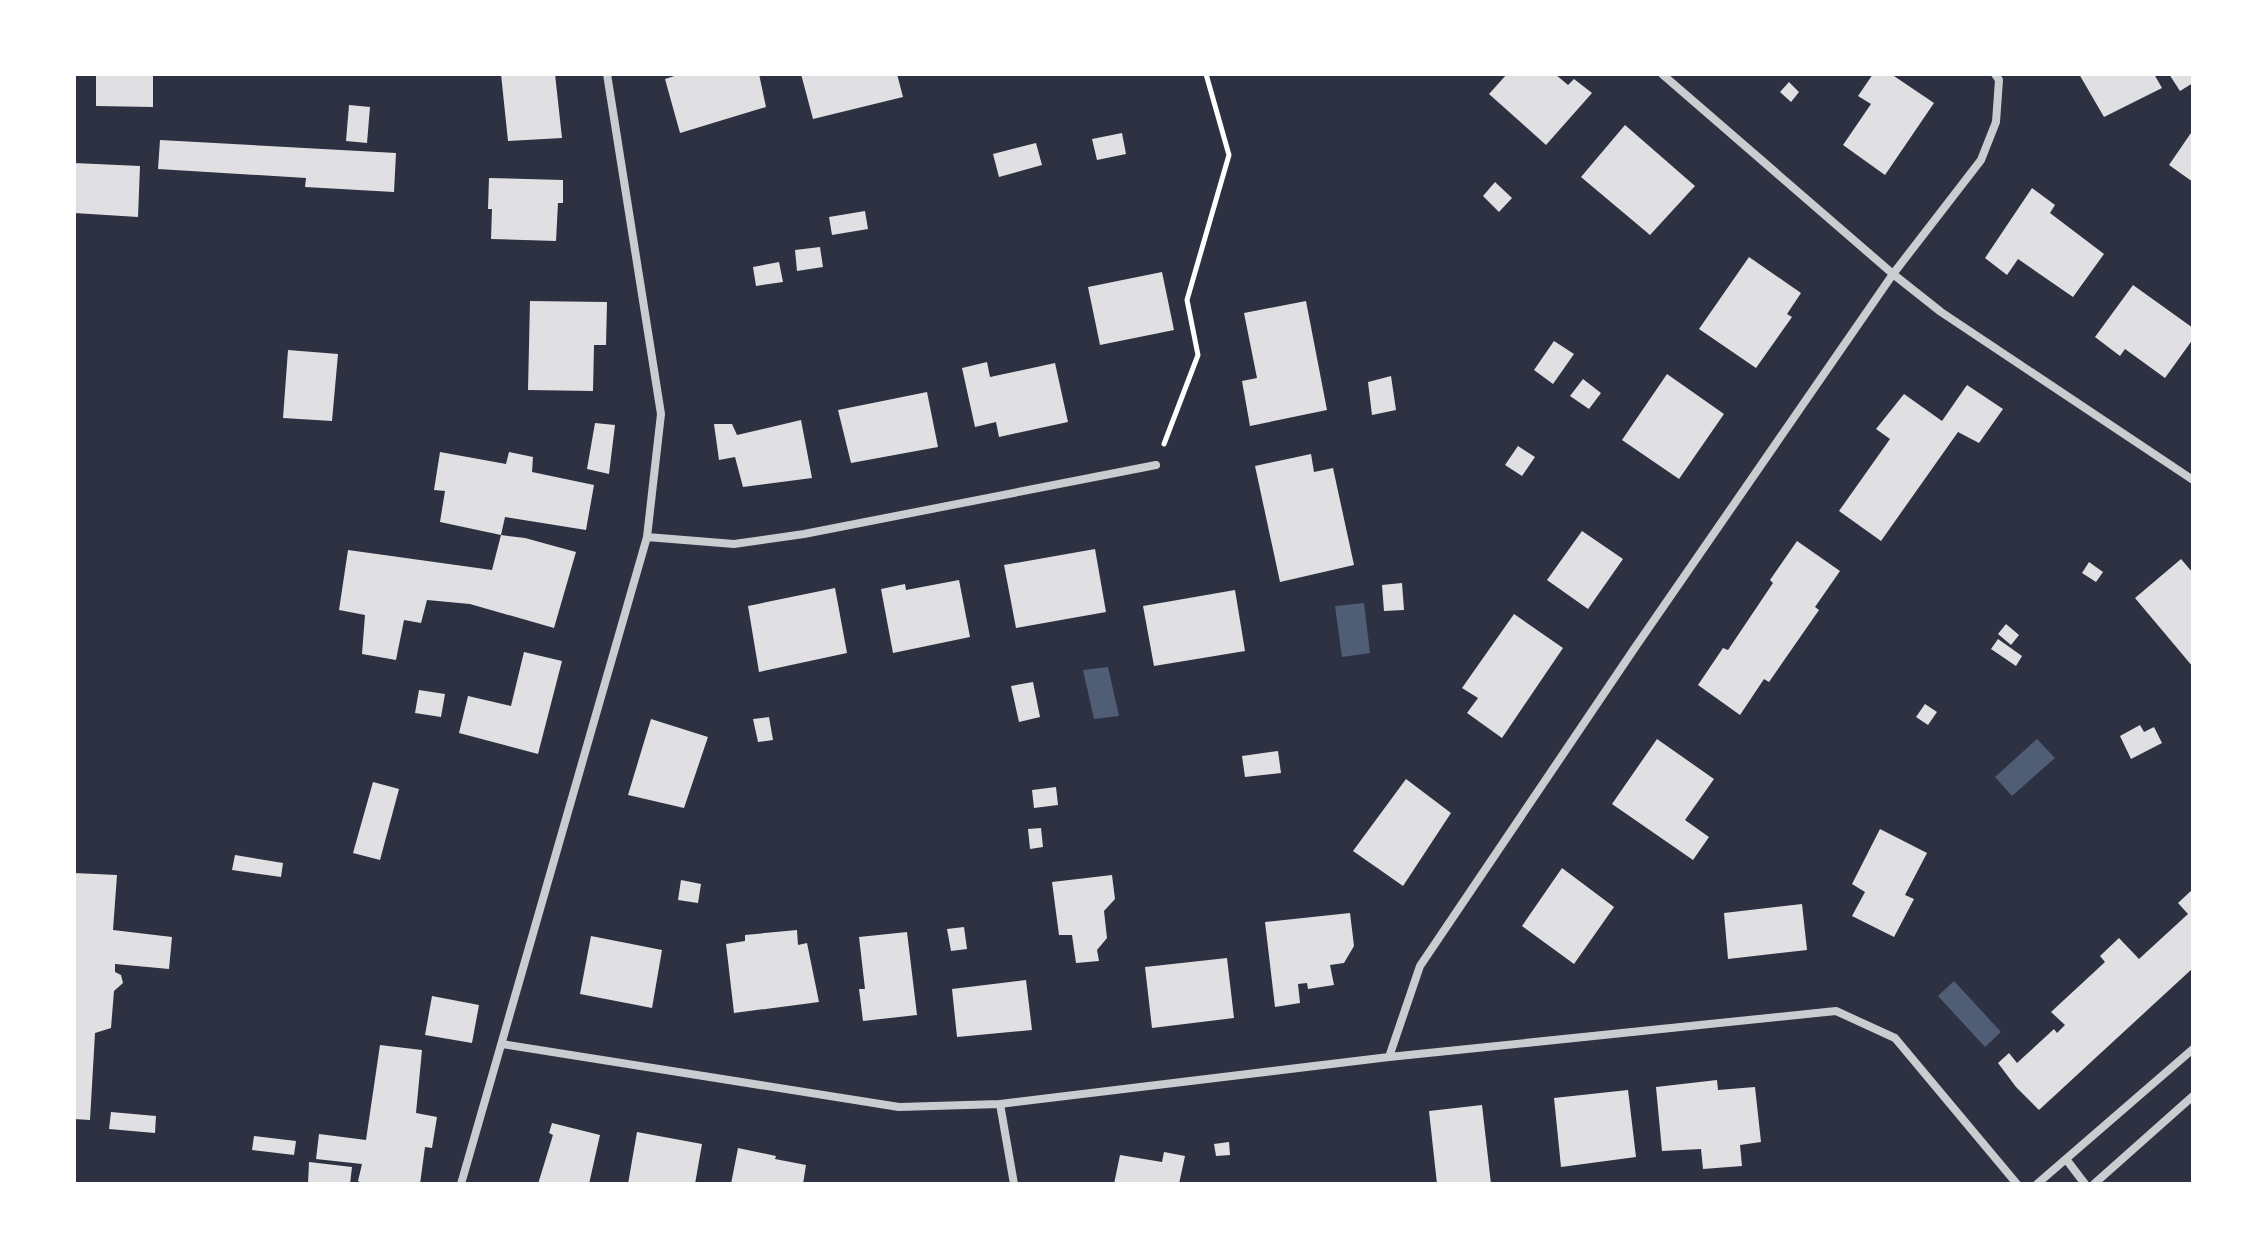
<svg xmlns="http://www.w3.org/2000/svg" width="2267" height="1258" font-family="Rubik,sans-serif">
	<rect width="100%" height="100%" fill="#2d3142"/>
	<path fill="#4f5d75" d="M1364 603 1370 653 1342 657 1335 606Z
		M1108 667 1119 716 1094 719 1083 670Z
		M2037 739 2055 758 2012 796 1995 777Z
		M1954 981 2001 1032 1985 1047 1938 996Z"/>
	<path fill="#e0e0e3" d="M96 74H153V107L96 106Z
		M501 74H555L562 138 508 141Z
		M681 74H759L766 107 680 133 665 79Z
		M801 74H897L903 97 813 119Z
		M1507 74H1555L1568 85 1574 79 1592 93 1546 145 1489 94Z
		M1873 74H1891L1934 103 1885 175 1843 145 1871 104 1858 96Z
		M2079 74H2154L2162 88 2104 117Z
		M2169 74H2193V83L2180 91Z
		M1789 82 1799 92 1791 102 1780 92Z
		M349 105 370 107 367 143 346 141Z
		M1625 125 1695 186 1650 235 1581 177Z
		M2193 130V182L2169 165Z
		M1122 133 1126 154 1097 160 1092 139Z
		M160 140 396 153 394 192 305 187 306 178 158 169Z
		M1036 143 1042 165 999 177 993 154Z
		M74 163 140 166 138 217 74 213Z
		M489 178 563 180V203H558L556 241 491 239 492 209H488Z
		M1495 182 1512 198 1499 212 1483 196Z
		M2032 188 2055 205 2050 213 2104 254 2073 297 2018 259 2007 275 1985 258Z
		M865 211 868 229 832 235 829 217Z
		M820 247 823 267 797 271 795 250Z
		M1749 257 1801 293 1787 314 1792 317 1756 368 1699 329Z
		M779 262 783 282 756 286 753 267Z
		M1162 272 1174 330 1100 345 1088 287Z
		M2133 285 2193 328V339L2165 378 2125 349 2120 356 2095 337Z
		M530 301 607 302 606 345H594L593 391 528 390Z
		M1306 301 1327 410 1250 426 1242 381 1257 378 1244 313Z
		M1554 341 1574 354 1553 384 1534 370Z
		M288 350 338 354 332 421 283 418Z
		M987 362 990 377 1055 363 1068 422 999 437 996 422 975 427 962 368Z
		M1667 374 1724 414 1679 479 1622 440Z
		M1391 376 1396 410 1372 415 1368 382Z
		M1583 379 1601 393 1589 409 1570 396Z
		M1967 385 2003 409 1979 443 1958 432 1881 541 1839 511 1890 439 1876 429 1904 394 1942 421Z
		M927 392 938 447 851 463 838 410Z
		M801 420 812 478 743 487 735 457 719 460 714 424H732L737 435Z
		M595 423 615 425 609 474 587 469Z
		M1518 446 1535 457 1522 476 1505 465Z
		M440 452 506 464 509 452 533 457 532 472 594 485 586 530 505 517 501 535 440 522 445 491 434 490Z
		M1311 454 1314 472 1333 468 1354 565 1280 582 1255 466Z
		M1582 531 1623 559 1588 609 1547 580Z
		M501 535 525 538 576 552 554 628 470 604 427 600 421 623 404 620 396 660 362 654 365 615 339 610 348 550 492 570Z
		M1797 541 1840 571 1815 607 1819 610 1769 682 1764 679 1740 715 1698 685 1723 648 1728 650 1773 583 1770 580Z
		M1095 549 1106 612 1016 628 1004 565Z
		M2181 559 2193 573V667L2135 598Z
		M2089 562 2103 572 2096 582 2082 573Z
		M959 580 970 637 893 653 881 589 905 584 906 590Z
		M1402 583 1404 610 1384 611 1382 585Z
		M835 588 847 653 759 672 748 606Z
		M1235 590 1245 651 1154 666 1143 606Z
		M1514 614 1563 648 1502 738 1467 713 1478 698 1462 688Z
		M2006 624 2019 635 2011 645 1998 634Z
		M1998 639 2022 656 2016 666 1991 649Z
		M524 652 562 661 538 754 459 733 468 696 511 706Z
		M1033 682 1040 717 1019 722 1011 686Z
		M419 690 445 694 441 717 415 713Z
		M1925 704 1937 712 1928 725 1916 717Z
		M769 717 773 740 758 742 753 719Z
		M651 719 708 737 684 808 628 795Z
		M2140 725 2144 732 2154 727 2162 743 2131 759 2120 736Z
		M1657 739 1714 779 1685 820 1709 837 1693 860 1612 804Z
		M1278 751 1281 773 1245 777 1242 756Z
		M1406 779 1451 813 1403 886 1353 851Z
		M373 782 399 789 380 860 353 853Z
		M1056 787 1058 805 1034 808 1032 790Z
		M1041 828 1043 847 1030 849 1028 829Z
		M1880 829 1927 853 1905 895 1914 899 1894 937 1852 916 1865 892 1852 884Z
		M235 855 283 863 281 877 232 870Z
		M1562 868 1614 907 1574 964 1522 926Z
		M74 873 117 875 113 930 172 937 169 969 115 964V972L121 975 123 983 114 991 111 1028 95 1033 90 1120 74 1119Z
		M1112 875 1115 899 1104 911 1107 938 1097 950 1099 961 1076 963 1072 935H1059L1052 882Z
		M681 880 701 884 698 903 678 900Z
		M2193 889V968L2039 1110 2016 1087 1998 1063 2009 1053 2017 1063 2054 1029 2057 1033 2065 1025 2051 1012 2105 962 2100 956 2119 938 2139 959 2188 914 2178 903Z
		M1802 904 1807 950 1728 959 1724 913Z
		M1350 913 1354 946 1344 963 1330 965 1334 985 1308 989 1307 983 1298 984 1300 1003 1275 1007 1265 922Z
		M964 927 967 949 951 951 947 929Z
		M797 930 798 945 807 943 819 1002 734 1013 726 944 745 941V935Z
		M907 932 917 1015 863 1021 859 989H865L859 937Z
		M591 936 662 950 652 1008 580 994Z
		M1227 958 1234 1018 1152 1028 1145 967Z
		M1026 980 1032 1030 957 1037 952 989Z
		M432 996 479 1005 472 1043 425 1035Z
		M380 1045 422 1050 416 1113 437 1117 432 1148 425 1147 420 1184H363L358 1181 362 1164 316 1159 319 1134 366 1140Z
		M1717 1080 1718 1090 1755 1087 1761 1142 1740 1145 1742 1166 1703 1169 1701 1149 1662 1151 1656 1087Z
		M1628 1090 1636 1157 1561 1167 1554 1098Z
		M1482 1105 1491 1184H1437L1429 1111Z
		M111 1112 156 1116 155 1133 109 1129Z
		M552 1123 600 1135 589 1184H538L553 1135 549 1133Z
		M637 1132 702 1144 695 1184H628Z
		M254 1136 296 1141 294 1155 252 1150Z
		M1229 1142 1230 1155 1216 1156 1214 1144Z
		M738 1148 776 1156 775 1159 806 1165 803 1184H731Z
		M1164 1152 1185 1156 1179 1184H1114L1120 1155 1162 1162Z
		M309 1162 352 1167 350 1184H308Z"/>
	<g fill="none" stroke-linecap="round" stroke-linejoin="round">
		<path stroke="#fff" stroke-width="5" d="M1164 444 1198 355 1187 300 1229 155 1206 74"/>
		<path stroke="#caccd0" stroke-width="8" d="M1662 74 1893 274 1941 312 2193 480
			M647 537 734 544 804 534 1156 465
			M502 1044 899 1107 1000 1104 1389 1057 1836 1011 1895 1038 2017 1184
			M1389 1057 1420 966 1634 649 1893 274 1981 160 1996 122 1999 80 1995 74
			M1000 1104 1014 1184
			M2066 1159 2085 1184
			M461 1184 647 537 661 414 607 74
			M2037 1184 2193 1049
			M2094 1184 2193 1096"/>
	</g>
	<rect width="2267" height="1258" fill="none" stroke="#ffffff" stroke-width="152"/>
</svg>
